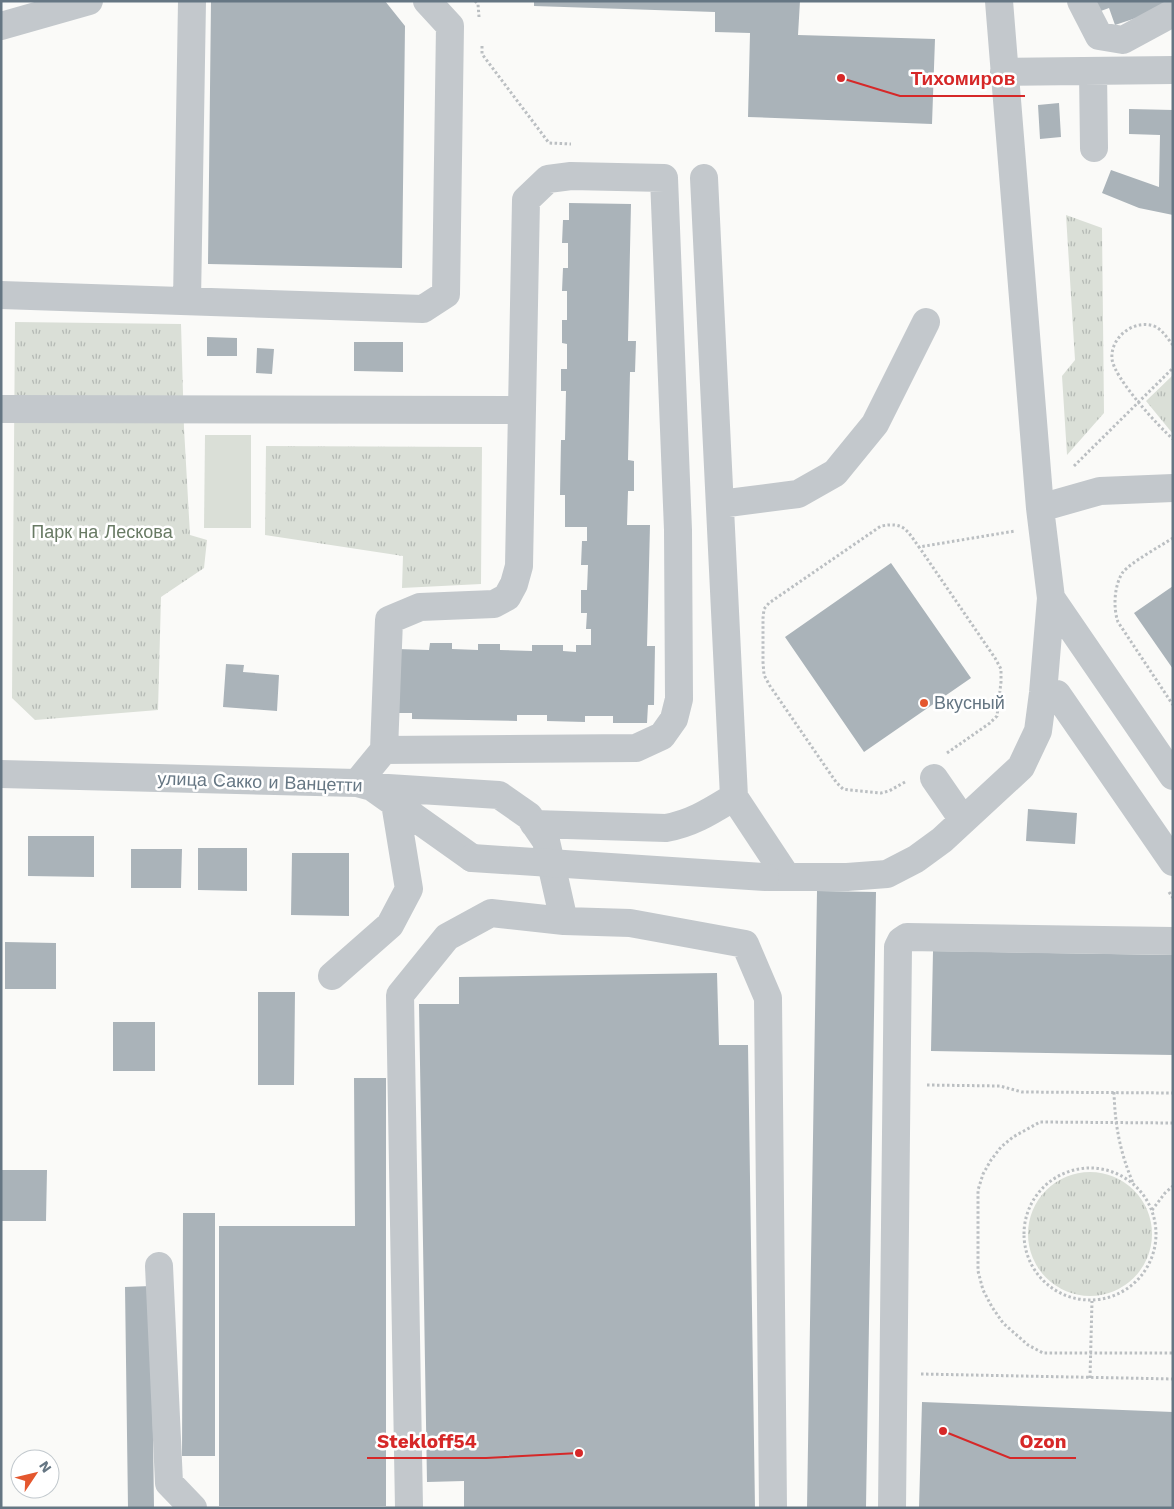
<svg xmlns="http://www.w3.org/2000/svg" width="1174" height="1509" font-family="'Work Sans',sans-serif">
	<defs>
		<pattern id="grass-tufts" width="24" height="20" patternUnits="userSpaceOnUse" patternTransform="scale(1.25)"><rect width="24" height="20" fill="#dadfd7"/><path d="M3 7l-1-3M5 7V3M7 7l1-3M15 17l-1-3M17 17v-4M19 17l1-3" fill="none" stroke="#b4b9b4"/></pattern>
	</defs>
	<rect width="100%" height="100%" fill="#fafaf8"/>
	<path fill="url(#grass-tufts)" d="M1066 215 1102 228 1104 413 1067 455 1062 376 1075 360Z
		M15 322 181 324 184 428 190 535 207 540 204 568 161 597 158 710 35 720 12 698Z
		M1173 375V434L1146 401Z
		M266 446 482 447 481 584 402 588 403 556 265 535Z
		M1028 1234a62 62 0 1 1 124 0a62 62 0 1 1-124 0Z"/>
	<path fill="#dadfd7" d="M205 435H251V528H204Z"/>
	<path fill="#aab3b9" d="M211 1H385L405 26 402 268 208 264Z
		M534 1H800L798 35 935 39 932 124 748 117 750 33 715 32V12L534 6Z
		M1094 1H1170L1172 6 1115 25 1109 8 1098 12Z
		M1059 103 1061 137 1040 139 1038 105Z
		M1129 109 1173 110V215L1139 208 1102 193 1111 170 1159 187 1160 135 1129 134Z
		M569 203 631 204 628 341H636L635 372H630L628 460 634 461V491H628L627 525H650L647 646H655L654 705H648L647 723H613V716H585V722L547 721V715H517V721L412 719V713H396L397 649 429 650 430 643H452V649L478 650V644H500V650L532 651V645H563V651L576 652V645H591V629H586L587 613H581V590H587L588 565H581L582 541H587V527H565V495H560L561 440H565L566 391H561V369H567V344L562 343V320H567V291H562L563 268H568V243H562L563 220H569Z
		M207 337 237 338V356H207Z
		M354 342H403V372L354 371Z
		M257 348 274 349 272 374 256 373Z
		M891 563 971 678 864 752 785 637Z
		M1173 586V669L1134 613Z
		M226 664 244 665 243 672 279 675 277 711 223 707Z
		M1028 809 1077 813 1075 844 1026 841Z
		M28 836H94V877L28 876Z
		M198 848H247V891L198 890Z
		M131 849H182L181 888H131Z
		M292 853H349V916L291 915Z
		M817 891 876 892 866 1508H807Z
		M5 942 56 943V989H5Z
		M933 951 1173 955V1055L931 1051Z
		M717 973 719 1045H748L755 1508H464V1481L427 1482 419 1004H459V977Z
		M258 992H295L294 1085H258Z
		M113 1022H155V1071H113Z
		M354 1078H386V1506H219V1226H355Z
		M1 1170H47L46 1221H1Z
		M183 1213H215V1456H182Z
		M151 1286 154 1508H128L125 1287Z
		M922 1402 1173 1412V1508H919Z"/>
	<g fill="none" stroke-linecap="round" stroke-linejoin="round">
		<path stroke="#bbbfc2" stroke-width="3" stroke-dasharray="2.5 2.5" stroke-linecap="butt" d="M475 1 478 4 479 17
			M482 46V54L549 143 571 144
			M1173 345C1167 338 1163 330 1154 326 1133 319 1110 338 1112 359 1114 378 1158 426 1173 439
			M1074 466 1173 368
			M1173 538C1162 545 1130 563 1123 572 1114 585 1113 608 1118 622L1173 705
			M947 753 990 723 997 716 1001 682V669L995 658 919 547 1015 531
			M905 782 889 791 881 793 849 790 843 789 836 782 770 686 764 675 763 662V618L764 609 769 603 881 526C904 522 906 529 919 547
			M1169 892 1173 898
			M927 1085 1000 1086 1022 1092 1173 1093
			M1114 1092C1115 1126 1120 1152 1133 1183
			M1173 1123 1040 1122 1013 1137 1001 1147 991 1160 983 1174 978 1190V1271L983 1290 992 1307 1003 1323 1028 1345 1043 1353H1173
			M1024 1234a66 66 0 1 1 132 0a66 66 0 1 1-132 0Z
			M1152 1210 1165 1193 1173 1186
			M921 1374 1173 1379
			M1090 1378 1092 1301"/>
		<path stroke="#c3c8cc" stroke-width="28" d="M999 1 1040 508 1051 598 1173 776
			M1081 1 1099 36 1123 40 1173 13
			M1 26 89 1
			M1093 71 1094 148
			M1004 72 1173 70
			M704 178 734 797 787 877
			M1 295 423 309 446 294 450 26 427 1
			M187 301 192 1
			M1 409 522 410
			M720 504 798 494 835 473 875 424 926 322
			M1040 508 1100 491 1173 488
			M1057 694 1173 862
			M1 774 357 783 372 787 472 858
			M934 778 963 820
			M357 783 384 750 389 620 420 607 494 604 507 597 514 584 519 566 526 200 548 179 571 176 664 178 678 530 679 699 674 719 662 736 636 748 384 750
			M372 787 499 795 529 816 546 841 564 921 630 923 745 944 768 998 773 1508
			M534 824 666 828C693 823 711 811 734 797
			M769 877H847L887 874 916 859 942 840 1021 767 1038 731 1043 693 1051 598
			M332 976 390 925 409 889 395 803
			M159 1266 169 1483 193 1508
			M409 1508 400 995 447 937 491 913 564 921
			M892 1508 898 947 901 941 907 937 1173 941"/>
		<path stroke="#c3c8cc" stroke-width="28" d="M472 858 765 877"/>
	</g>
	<circle fill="#e4572e" stroke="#fff" stroke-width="2" cx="924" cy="703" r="5"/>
	<g text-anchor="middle" stroke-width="5" stroke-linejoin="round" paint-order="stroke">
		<g font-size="18" fill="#687a64" stroke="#fff">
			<text x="102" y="538">Парк на Лескова</text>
		</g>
		<g font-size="18" fill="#657683" stroke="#fff" text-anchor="start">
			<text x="934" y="709">Вкусный</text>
		</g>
		<g font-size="18" fill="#657683" stroke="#fff">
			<text transform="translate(260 782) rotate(2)" y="6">улица Сакко и Ванцетти</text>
		</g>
	</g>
	<path fill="none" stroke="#d62828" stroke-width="2" d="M841 78L900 96H1025M943 1431L1010 1458H1076M579 1453L486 1458H367"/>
	<g fill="#d62828" stroke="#fff" stroke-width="2">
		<circle cx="841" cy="78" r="5"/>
		<circle cx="943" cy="1431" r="5"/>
		<circle cx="579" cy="1453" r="5"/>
	</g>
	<g font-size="19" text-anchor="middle" font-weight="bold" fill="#d62828" stroke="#fff" stroke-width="5" stroke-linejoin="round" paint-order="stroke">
		<text x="963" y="85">Тихомиров</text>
		<text x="1043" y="1448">Ozon</text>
		<text x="427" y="1448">Stekloff54</text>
	</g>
	<rect width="1174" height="1509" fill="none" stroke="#657683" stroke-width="5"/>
	<g transform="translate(35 1474) rotate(55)"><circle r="24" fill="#ffffff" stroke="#c1c8cd"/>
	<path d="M0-4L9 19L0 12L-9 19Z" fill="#e4572e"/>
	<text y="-8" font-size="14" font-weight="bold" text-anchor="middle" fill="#657683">N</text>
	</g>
</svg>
